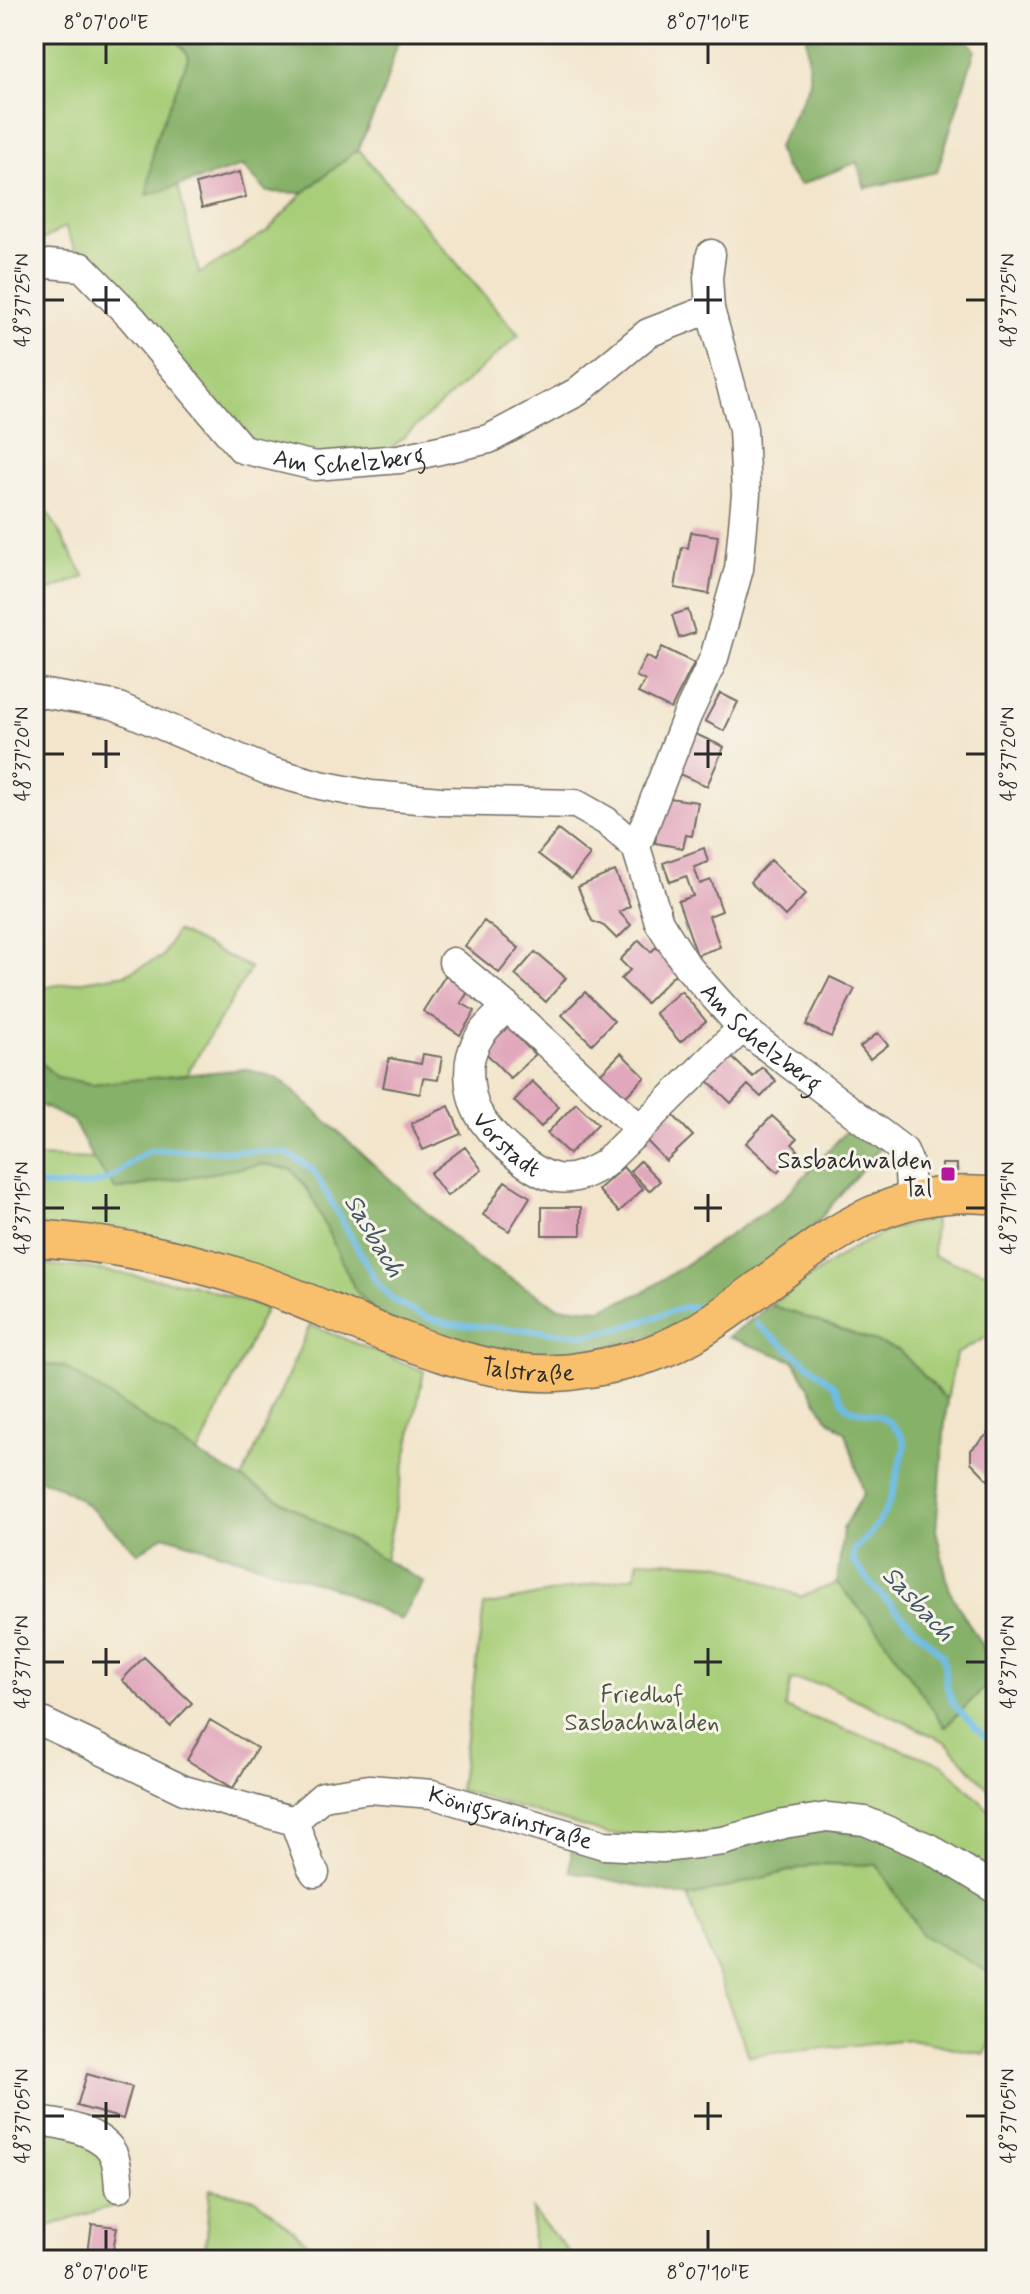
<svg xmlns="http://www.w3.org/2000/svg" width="1030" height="2294" font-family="Mynerve,sans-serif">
	<rect width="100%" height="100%" fill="#f7f3e8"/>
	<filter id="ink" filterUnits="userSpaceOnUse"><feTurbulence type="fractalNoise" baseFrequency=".0125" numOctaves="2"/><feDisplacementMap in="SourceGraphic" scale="16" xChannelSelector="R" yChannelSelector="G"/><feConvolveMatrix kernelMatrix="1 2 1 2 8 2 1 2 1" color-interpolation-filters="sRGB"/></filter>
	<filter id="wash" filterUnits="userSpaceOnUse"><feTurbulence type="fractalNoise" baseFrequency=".006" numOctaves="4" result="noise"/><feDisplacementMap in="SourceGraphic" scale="32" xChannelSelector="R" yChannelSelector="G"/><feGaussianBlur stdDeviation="1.8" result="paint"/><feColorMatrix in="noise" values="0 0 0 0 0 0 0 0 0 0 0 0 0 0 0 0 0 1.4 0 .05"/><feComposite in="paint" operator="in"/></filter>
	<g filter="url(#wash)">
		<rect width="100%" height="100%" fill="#f2e5cb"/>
		<path fill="#a8ce79" stroke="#6a7c52" stroke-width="2" d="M34 34H173L189 56 154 144 148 194 178 185 199 274 267 231 303 193 358 149 519 335 388 451 317 456 265 446 233 430 78 256 65 227 34 245Z
			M34 488 85 577 34 596Z
			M176 931 251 968 186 1075 92 1084 57 1077 34 1057V989L126 974 162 957Z
			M34 1157 93 1159 117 1190 263 1164 292 1170 309 1191 380 1317 34 1224Z
			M935 1218 933 1256 996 1275V1332L956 1354 947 1400 899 1350 771 1305 849 1250 890 1230Z
			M34 1264 86 1268 194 1285 266 1308 198 1454 63 1366 34 1364Z
			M310 1325 424 1371 385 1560 242 1479Z
			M638 1560 720 1564 801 1597 837 1583 876 1627 945 1727 996 1676V1797L946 1742 826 1685 791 1680 785 1708 943 1764 996 1817V1877L666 1837 608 1834 459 1790 484 1606 635 1576Z
			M816 1864 877 1865 922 1935 996 1976V2029L984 2054 911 2039 749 2056 688 1897Z
			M34 2128 72 2131 111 2161 116 2205 42 2228 35 2260Z
			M210 2189 256 2199 328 2260H204Z
			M532 2210 576 2260H533Z"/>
		<path fill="#86b169" stroke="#586e4a" stroke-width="2" d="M173 34H400L382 96 358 149 303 193 267 192 243 166 147 195 154 144 189 56Z
			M806 34H963L975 50 937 172 865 188 857 162 800 185 785 168 777 148 810 83Z
			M34 1057 57 1077 92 1084 244 1069 280 1079 475 1257 558 1307 601 1309 644 1292 782 1200 853 1124 883 1144 803 1239 730 1297 663 1333 583 1353 520 1359 380 1317 355 1290 309 1191 292 1170 263 1164 116 1190 93 1159 73 1121 34 1102Z
			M771 1305 899 1350 947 1400 936 1530 950 1592 996 1669V1676L945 1727 876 1627 837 1583 843 1529 864 1493 846 1433 826 1417 794 1361 728 1337Z
			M34 1364 63 1366 198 1454 424 1582 401 1620 337 1589 164 1535 138 1553C111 1528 71 1482 34 1479Z
			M808 1828 883 1836 996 1900V1976L922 1935 877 1865 816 1864 688 1897 570 1871 572 1842Z"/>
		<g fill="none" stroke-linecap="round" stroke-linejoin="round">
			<path stroke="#6cbce7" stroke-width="6" d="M34 1185C58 1186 95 1190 115 1175 128 1166 136 1156 152 1150L259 1151 286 1153 297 1159 314 1171 377 1283 394 1301 428 1318 451 1324 588 1335 622 1328 684 1307H699
				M757 1324 834 1385 847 1408C869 1414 887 1413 901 1435 910 1449 900 1456 898 1470 893 1502 880 1528 854 1549L853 1561 874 1588 943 1656 947 1687 953 1704 996 1748"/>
		</g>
		<g id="blocks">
			<path fill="#e1a7bc" d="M240 172 246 197 202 208 196 184Z
				M691 532 718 536 709 594 675 588 682 547 688 548Z
				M688 610 695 633 679 638 672 615Z
				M662 647 694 663 671 709 638 693 645 681 636 676 646 656 655 661Z
				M720 693 738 702 724 731 705 721Z
				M689 731 724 747 707 786 672 771Z
				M662 797 698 802 692 836 686 835 683 848 655 843Z
				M558 830 590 855 571 879 538 854Z
				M704 848 708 862 694 867 700 884 711 880 722 911 709 916 720 947 697 955 678 901 693 896 686 876 670 882 663 863Z
				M771 860 806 894 785 916 750 882Z
				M615 871 630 906 619 912 631 925 617 939 604 926 592 921 578 887Z
				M484 921 519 948 499 973 465 946Z
				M639 940 651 952 656 947 679 970 646 1003 621 979 630 970 620 960Z
				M535 952 566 978 546 1002 515 975Z
				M447 973 470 989 461 1003 475 1011 460 1035 423 1011Z
				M830 977 855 989 831 1037 806 1025Z
				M681 991 706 1021 680 1042 655 1013Z
				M585 992 614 1021 592 1044 562 1015Z
				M508 1027 535 1055 510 1078 483 1050Z
				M878 1033 888 1045 870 1059 860 1047Z
				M621 1053 645 1077 622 1100 598 1076Z
				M423 1054 442 1057 438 1080 423 1078 420 1094 383 1087 389 1058 421 1064Z
				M728 1054 753 1077 762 1067 776 1081 761 1097 748 1085 731 1103 705 1078Z
				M532 1081 559 1107 541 1127 514 1101Z
				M576 1103 598 1124 569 1154 547 1133Z
				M449 1106 461 1134 423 1150 411 1123Z
				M670 1112 693 1136 666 1161 643 1137Z
				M772 1116 797 1139 792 1144 798 1150 778 1172 746 1143Z
				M465 1147 482 1170 447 1196 430 1173Z
				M640 1161 660 1181 649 1191 630 1171Z
				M942 1164H957V1171L942 1172Z
				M623 1167 643 1189 619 1212 598 1190Z
				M505 1181 530 1197 509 1231 483 1215Z
				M542 1207H581V1235H542Z
				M996 1426V1488L971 1462V1450Z
				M144 1657 192 1703 170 1726 122 1680Z
				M210 1720 257 1748 233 1788 187 1760Z
				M87 2074 132 2087 123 2119 77 2106Z
				M92 2224 117 2227 113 2250 154 2257 153 2260H87Z"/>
		</g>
	</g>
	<g filter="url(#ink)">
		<use href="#blocks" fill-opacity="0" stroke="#716c63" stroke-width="2"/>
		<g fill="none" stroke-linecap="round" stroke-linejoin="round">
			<g stroke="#716c63" stroke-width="31">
				<g id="minor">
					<path id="s1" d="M34 268 48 264 82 267 132 318 242 449 315 466 399 459 489 439 577 392 648 333 710 309"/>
					<path id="s2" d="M34 692 114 705 269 771 320 785 371 795 441 801 576 804 606 821 636 847 659 922 687 966 742 1028 904 1151 908 1161 911 1200"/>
					<path d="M636 847 687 716 714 658 739 569 746 494 743 429 710 309 708 278 711 254"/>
					<path d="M453 962 507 1007"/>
					<path id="s3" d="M639 1128 507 1007C491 1022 477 1034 471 1056 467 1071 470 1097 477 1111 490 1136 530 1173 557 1178 574 1181 590 1172 604 1164L742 1028"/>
					<path d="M34 1718 184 1790 294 1821"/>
					<path id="s4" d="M294 1821 323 1796 369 1789 432 1794 604 1845 662 1848 723 1841 784 1824 827 1817 865 1821 929 1848 996 1889"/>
					<path d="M294 1821 311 1867 315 1873"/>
					<path d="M34 2122C57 2121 105 2132 114 2156 118 2165 118 2178 119 2188"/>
				</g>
			</g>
			<g stroke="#716c63" stroke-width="39">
				<g id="major">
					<path id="s5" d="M34 1238C106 1243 179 1257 247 1279 342 1311 472 1384 571 1372 613 1366 655 1357 692 1335 795 1273 861 1180 996 1196"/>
				</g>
			</g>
			<use href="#minor" stroke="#fff" stroke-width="28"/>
			<use href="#major" stroke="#f8bf6c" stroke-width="36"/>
		</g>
	</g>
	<path fill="none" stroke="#2b2b2b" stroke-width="3" d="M106 44V64M708 44V64M106 286V314M708 286V314M44 300H64M92 300H120M694 300H722M966 300H986M106 740V768M708 740V768M44 754H64M92 754H120M694 754H722M966 754H986M106 1194V1222M708 1194V1222M44 1208H64M92 1208H120M694 1208H722M966 1208H986M106 1648V1676M708 1648V1676M44 1662H64M92 1662H120M694 1662H722M966 1662H986M106 2102V2130M708 2102V2130M44 2116H64M92 2116H120M694 2116H722M966 2116H986M106 2230V2250M708 2230V2250"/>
	<rect fill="#b5179e" stroke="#f7f3e8" stroke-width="3" x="940" y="1166" width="16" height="16" rx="4"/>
	<g text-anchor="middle" stroke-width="6" stroke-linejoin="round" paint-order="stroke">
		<g font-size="24" fill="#2b2b2b" stroke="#f7f3e8">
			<text dy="8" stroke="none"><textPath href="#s1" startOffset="400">Am Schelzberg</textPath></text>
			<text dy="8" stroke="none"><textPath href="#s2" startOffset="868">Am Schelzberg</textPath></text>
			<text dy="8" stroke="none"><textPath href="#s3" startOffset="342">Vorstadt</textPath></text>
			<text dy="8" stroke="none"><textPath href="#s5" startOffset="514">Talstraße</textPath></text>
			<text dy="8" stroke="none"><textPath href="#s4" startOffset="230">Königsrainstraße</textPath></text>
		</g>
		<g font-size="24" fill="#2b2b2b" stroke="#f7f3e8" text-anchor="end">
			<text x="932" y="1168">Sasbachwalden<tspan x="932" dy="28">Tal</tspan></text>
		</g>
		<g font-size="24" fill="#4a543e" stroke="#f7f3e8">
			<text x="642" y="1702">Friedhof<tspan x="642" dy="28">Sasbachwalden</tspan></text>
		</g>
		<g font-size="26" font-style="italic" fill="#3e5663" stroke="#f7f3e8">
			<text transform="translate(375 1235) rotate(59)" y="9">Sasbach</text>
			<text transform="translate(919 1603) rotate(47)" y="9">Sasbach</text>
		</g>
	</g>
	<rect width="1030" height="2294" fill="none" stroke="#f7f3e8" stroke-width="88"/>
	<rect x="44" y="44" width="942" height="2206" fill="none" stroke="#2b2b2b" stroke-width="3"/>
	<g font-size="20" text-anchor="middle" fill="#2b2b2b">
		<text x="106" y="29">8°07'00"E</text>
		<text x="708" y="29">8°07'10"E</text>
		<text transform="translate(22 300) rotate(-90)" y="7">48°37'25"N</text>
		<text transform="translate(1008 300) rotate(-90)" y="7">48°37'25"N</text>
		<text transform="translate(22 754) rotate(-90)" y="7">48°37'20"N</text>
		<text transform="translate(1008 754) rotate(-90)" y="7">48°37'20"N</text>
		<text transform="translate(22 1208) rotate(-90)" y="7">48°37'15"N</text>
		<text transform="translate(1008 1208) rotate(-90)" y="7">48°37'15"N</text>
		<text transform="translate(22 1662) rotate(-90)" y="7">48°37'10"N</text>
		<text transform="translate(1008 1662) rotate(-90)" y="7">48°37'10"N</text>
		<text transform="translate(22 2116) rotate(-90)" y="7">48°37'05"N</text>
		<text transform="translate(1008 2116) rotate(-90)" y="7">48°37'05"N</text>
		<text x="106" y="2279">8°07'00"E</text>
		<text x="708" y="2279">8°07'10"E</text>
	</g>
</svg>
